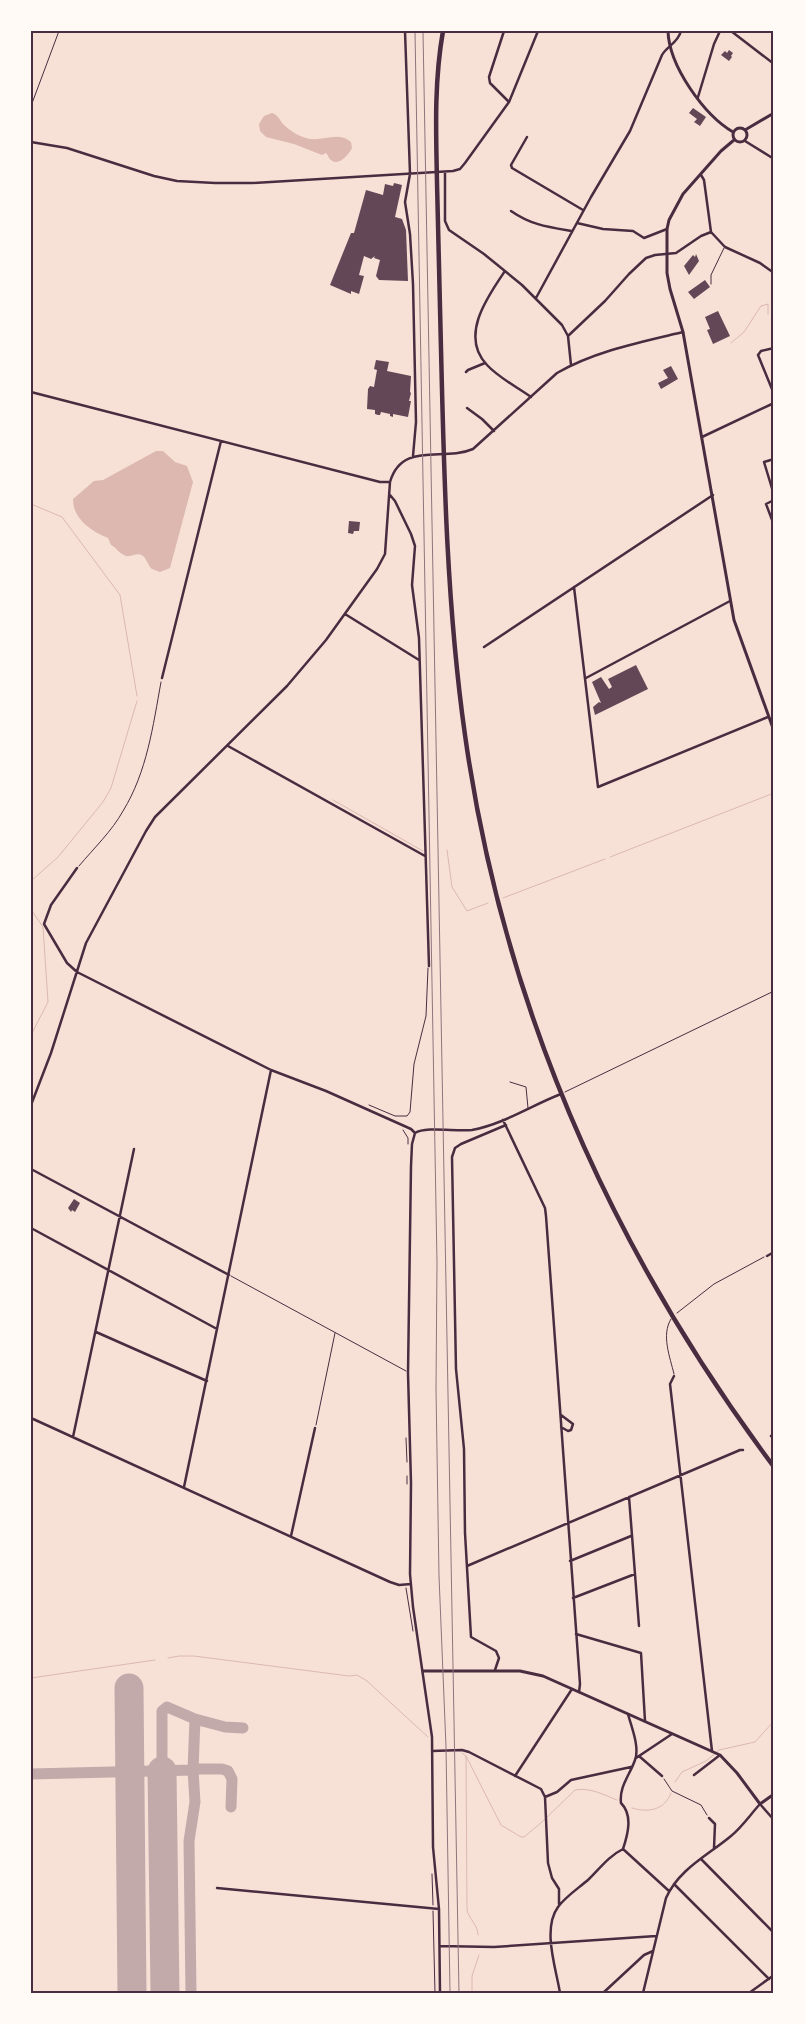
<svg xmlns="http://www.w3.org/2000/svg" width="805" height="2024" font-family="Overpass,sans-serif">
	<rect width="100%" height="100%" fill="#f7e1d7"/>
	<path fill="#dcb8b0" d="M272 113C278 115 279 119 283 124 289 130 298 136 306 138 322 143 337 130 351 142L352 148C349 154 339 167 331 160 329 159 328 155 326 153L322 155 294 144 266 137 260 131 259 124 264 116Z
		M156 451H163L175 462 187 466 193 482 170 568 160 572 152 569C148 566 147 559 143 556 137 551 130 559 124 555 119 553 117 548 111 545L108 538C91 531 73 519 73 499L94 481 103 480Z"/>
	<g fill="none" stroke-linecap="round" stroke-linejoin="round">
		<path stroke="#dcb8b0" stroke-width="1" d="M731 343 744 332 761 306 768 304V314
			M31 504 62 517 120 595 137 696
			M333 800 423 851
			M447 850 452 887 467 911 488 903
			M610 857 774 793
			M31 881 58 857 103 802 111 788 137 701
			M503 898 605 859
			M31 909V912
			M31 1035 48 1002 43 927 32 911
			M168 1658 179 1656H194L349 1676 357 1675 367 1681 428 1737
			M31 1678 155 1660
			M462 1753 466 1756 501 1825 521 1837H524L542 1822 575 1790C590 1787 604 1795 617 1800
			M466 1756 467 1910C469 1919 478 1925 478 1935
			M675 1782 682 1772 706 1761 719 1750 755 1742 774 1721
			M632 1808C648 1813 665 1810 671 1793
			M472 1993V1976L479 1955"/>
		<path stroke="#c3aaaa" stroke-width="11" d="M195 1719 225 1727 243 1728
			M193 1769H222L228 1771 232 1779 231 1807
			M162 1771V1711L167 1707 195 1719 193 1770
			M31 1774 193 1770 195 1802 189 1841 191 1993"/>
		<path stroke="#c3aaaa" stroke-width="29" d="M129 1688 132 1993
			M162 1771 165 1993"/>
	</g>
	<path fill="#644757" d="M729 50 733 53 731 56 732 57 729 61 721 55 725 51 727 53Z
		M693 108 706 117 700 126 694 122 697 119 689 113Z
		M394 183 402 185 395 217 402 219 406 230 408 281 379 280 376 276 380 260 374 258 375 256 371 259 364 256 359 275 364 276 359 294 351 291V294L330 285 351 233H354L366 190 383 195 385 184 393 186Z
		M696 254 699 261 689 275 684 266 693 255 695 257Z
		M705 280 710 287 694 299 688 292Z
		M718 311 730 336 713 344 707 330 710 329 705 317Z
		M376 360 389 362 387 371 411 376 410 392 411 393 409 401H411L408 417 393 414V417L390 416V414L381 412 380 415H378L375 414V410L367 409 368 389 370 386 374 387 377 370 374 369Z
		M671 366 678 379 661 389 658 383 668 378 663 370Z
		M349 521 360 522 359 531H354L353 534 348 533Z
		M636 665 648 689 595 715 593 707 599 702 601 703 592 682 601 677 609 689 612 687 608 679Z
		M74 1199 80 1203 75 1212 72 1210 71 1212 68 1208Z"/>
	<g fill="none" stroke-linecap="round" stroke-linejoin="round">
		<path stroke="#4a2c40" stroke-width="1" d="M31 106 59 31
			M79 866C94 848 112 831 123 811 147 772 153 726 161 682
			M565 1092 774 991
			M369 1105 395 1116H407L410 1112 414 1064 426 1016 428 968
			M403 1130 408 1138V1144
			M231 1276 406 1371
			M677 1313 714 1284 764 1257
			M671 1319C661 1335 670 1357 674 1374
			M316 1425 335 1333
			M406 1438 407 1462
			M407 1476V1484
			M406 1588 413 1631
			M664 1779 672 1791 701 1805 707 1815
			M432 1874 433 1905
			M433 1911 435 1993"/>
		<path stroke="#4a2c40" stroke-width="1" d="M711 284V275L724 248
			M510 1082 526 1087 528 1108"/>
		<path stroke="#4a2c40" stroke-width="2.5" d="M405 31 410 174 405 202 410 234 413 284 416 422 413 456
			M504 31 489 77 490 83 509 102
			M731 31 774 64
			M698 97 714 44 720 31
			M527 137 511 165 512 168 583 210
			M745 141 774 159
			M31 142 67 148 154 176 177 181 215 183H252L453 171 460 169 465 163 509 102 538 31
			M445 173V221L449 230 484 254 522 285 562 325 568 336 571 365
			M701 175 704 180 711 232
			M511 211C531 225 548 227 572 231
			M577 223 603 229 633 231 644 238 667 229
			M711 232 725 247 760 263 774 273
			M505 271C488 296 459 336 487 365 499 378 517 387 531 397
			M536 298 591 197 630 131 662 55C667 46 678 43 681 31
			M568 336 605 301 629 274 646 258 655 255 676 253 701 236 711 232
			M774 348 761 351 758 355 774 394
			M466 372 468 370 485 363
			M31 392 380 482H390
			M467 408 482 419 494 431
			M702 437 774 403
			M774 459 764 462 774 495
			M390 495 395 501 411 534 415 546 412 585 419 638 429 966
			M774 500 766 504 774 525
			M574 587 598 787 768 717
			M345 614 419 660
			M484 647 713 495
			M162 678 221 441
			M586 678 730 601
			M228 746 425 856
			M77 868 51 905 44 924 67 963 77 972 271 1070 326 1091 411 1129 415 1133
			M31 1105 51 1053 86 943 146 831 155 817 287 686 326 640 377 569 385 554 390 482C402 441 443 462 473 449L557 373C595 351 641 342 683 332
			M503 1120 545 1208 546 1216 580 1684 579 1692
			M415 1133 412 1144 411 1166 408 1373 411 1483 410 1574 413 1607 432 1737 433 1847 439 1909 440 1993
			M415 1133C426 1126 457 1132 472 1130 504 1124 532 1105 561 1094
			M31 1169 229 1275
			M31 1228 217 1329
			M767 1256 774 1252
			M96 1332 207 1381
			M674 1376 670 1384 712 1751
			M31 1418 390 1582 399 1585 411 1584
			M561 1427 568 1431 571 1430 573 1424 561 1415
			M771 1436 774 1435
			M73 1437 134 1149
			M184 1487 271 1070
			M291 1536 315 1428
			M570 1561 631 1536
			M467 1566 740 1450H743
			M635 1574 639 1626
			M573 1598 635 1574 629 1497
			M576 1634 641 1653 645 1721
			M495 1670 499 1658 496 1651 471 1637 465 1533 464 1449 456 1369 452 1157 455 1148 461 1144 506 1125
			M432 1751 462 1750 469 1752 541 1789 545 1797 548 1863 552 1878 559 1889V1904
			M639 1756 662 1776
			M636 1758 672 1734
			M694 1775 720 1755
			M515 1776 572 1689
			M545 1797 557 1792 571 1780 631 1767
			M709 1818 715 1824 714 1848
			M623 1849C628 1834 633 1815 621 1803 619 1786 630 1775 635 1760 640 1747 631 1726 628 1714
			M701 1859 774 1933
			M674 1884 769 1979
			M217 1888 439 1909
			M440 1946 494 1947 656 1936
			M560 1993C556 1968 542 1929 558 1907 566 1896 579 1888 589 1879 601 1867 609 1856 623 1849L669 1891
			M603 1993 644 1955 653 1951
			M643 1993 666 1898C679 1869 707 1856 731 1836 742 1827 750 1815 760 1804L774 1820
			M749 1993 774 1975"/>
		<path stroke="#4a2c40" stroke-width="3" d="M668 31C669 66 704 115 733 132
			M733 135a7 7 0 1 1 14 0a7 7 0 1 1-14 0Z
			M745 130 774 113
			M734 140 721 151 683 194 669 220 667 229V273L670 289 683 332 734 620 774 731
			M423 1671H520L543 1676 720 1755 737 1773 760 1804 774 1794"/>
		<path stroke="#4a2c40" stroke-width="4.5" d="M443 31C434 82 436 132 437 182 438 238 440 294 441 349 444 477 447 608 465 735 503 1005 611 1249 774 1467"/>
		<path stroke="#8f747c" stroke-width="1" d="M415 31 437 1263 436 1389 439 1576 446 1747 450 1993
			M423 31 459 1993"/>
	</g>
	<rect width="805" height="2024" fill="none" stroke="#fffaf5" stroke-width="65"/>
	<rect x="32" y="32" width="740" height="1960" fill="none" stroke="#4a2c40" stroke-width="2"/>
</svg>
